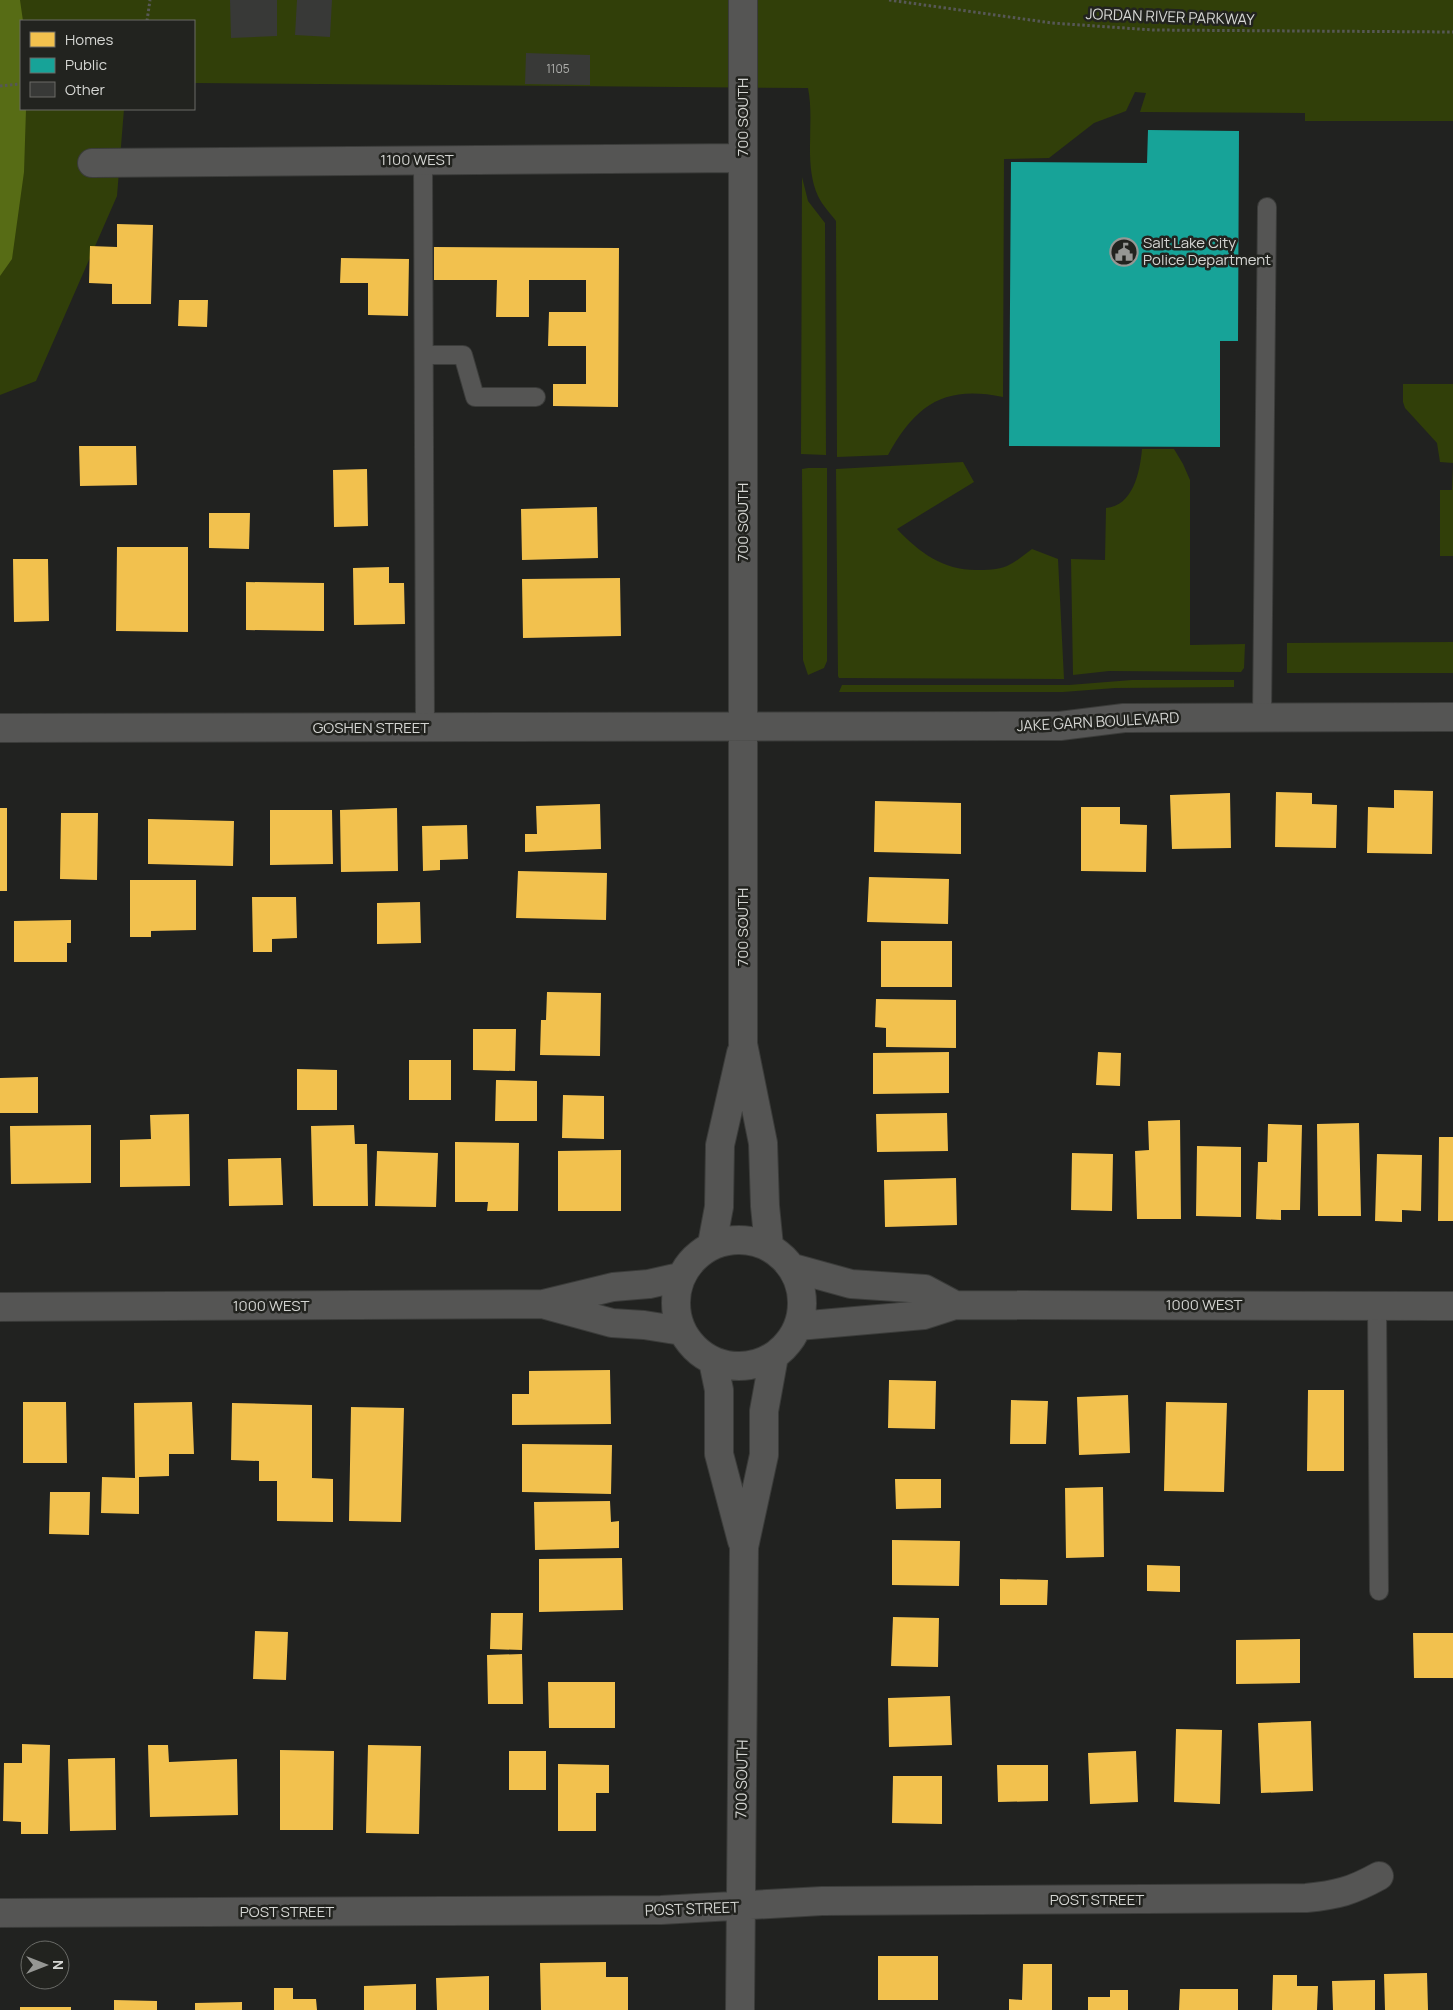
<svg xmlns="http://www.w3.org/2000/svg" width="1453" height="2010" font-family="Manrope,sans-serif">
	<rect width="100%" height="100%" fill="#212220"/>
	<path fill="#313f09" d="M0 0H1453V121H1305V113L1140 112 1146 93 1135 92 1126 111 1094 123 1049 158 1004 159 1003 397C945 385 916 404 888 455L837 457 836 221C831 214 822 205 818 196 803 163 815 123 808 88L194 83V21H21V109H124L117 196 36 381 0 395Z
		M802 177 808 201 825 223 826 455 801 454Z
		M1403 384H1453V463L1440 462 1437 443 1405 408 1403 402Z
		M1142 449H1174L1183 464 1190 480V645L1245 644 1244 668 1241 672 1109 671 1073 675 1071 559 1105 560 1106 508C1133 506 1140 472 1142 449Z
		M963 462 974 482 897 529C920 553 943 570 976 570 986 570 998 570 1007 566 1016 562 1024 555 1032 549L1058 559 1064 679 839 678 838 676 836 469Z
		M1453 467V556H1440V490H1452Z
		M808 468H827V661L824 668 808 675 803 660 802 469Z
		M1453 642V673H1287V643Z
		M1132 680H1234V687L1115 688 1063 692H839L842 685H1069Z"/>
	<path fill="#576c15" d="M0 0H20L23 21H21V109H26L24 172 12 259 0 276Z"/>
	<path fill="#f2c14e" d="M117 224 153 225 151 304H112V284L89 283 90 246 117 247Z
		M434 247 619 248 618 407 553 406V384H586V346H548L549 312H586V280H529V317H496L497 280H434Z
		M341 258 409 259 408 316 368 315V283H340Z
		M179 300H208L207 327 178 326Z
		M79 446H136L137 485 80 486Z
		M367 469 368 526 334 527 333 470Z
		M597 507 598 558 522 560 521 509Z
		M209 513H250L249 549 209 548Z
		M117 547H188V632L116 631Z
		M13 559H48L49 621 14 622Z
		M389 567V583H404L405 624 354 625 353 568Z
		M620 578 621 636 523 638 522 579Z
		M246 582 324 583V631L246 630Z
		M1394 790 1433 791 1432 854 1367 853 1368 807 1394 808Z
		M1276 792 1312 793V804L1337 805 1336 848 1275 847Z
		M1230 793 1231 848 1172 849 1170 795Z
		M875 801 961 803V854L874 852Z
		M600 804 601 849 525 852V834H537L536 806Z
		M1081 807H1120V824L1147 825 1146 872 1081 871Z
		M0 808H7V891H0Z
		M397 808 398 871 341 872 340 810Z
		M270 810H332L333 864 270 865Z
		M61 813H98L97 880 60 879Z
		M148 819 234 821 233 866 148 864Z
		M467 825 468 859 440 860V870L423 871 422 826Z
		M518 871 607 873 606 920 516 918Z
		M869 877 949 879 948 924 867 922Z
		M130 880H196V930L151 931V937H130Z
		M252 897H296L297 938 272 939V952H253Z
		M420 902 421 943 377 944V903Z
		M71 920V943H67V962H14V921Z
		M881 941H952V987H881Z
		M547 992 601 993 600 1056 540 1055 541 1020H546Z
		M876 999 956 1000V1048L886 1047V1028L875 1027Z
		M473 1029H516L515 1071 473 1070Z
		M949 1052V1093L873 1094V1053Z
		M1098 1052 1121 1053 1120 1086 1096 1085Z
		M409 1060H451V1100H409Z
		M297 1069 337 1070V1110H297Z
		M38 1077V1113H0V1078Z
		M496 1080 537 1081V1121H495Z
		M563 1095 604 1096V1139L562 1138Z
		M947 1113 948 1151 877 1152 876 1114Z
		M189 1114 190 1186 120 1187V1140L151 1139 150 1115Z
		M1180 1120 1181 1219H1137L1135 1151 1149 1150 1148 1121Z
		M1359 1123 1361 1216H1318L1317 1124Z
		M1268 1124 1302 1125 1300 1210H1281V1220L1256 1219 1258 1162H1267Z
		M91 1125V1183L11 1184 10 1126Z
		M354 1125 355 1144H367L368 1206H313L311 1126Z
		M1439 1137H1453V1221H1438Z
		M455 1142 519 1143 518 1211H487L488 1202H455Z
		M1197 1146 1241 1147V1217L1196 1216Z
		M621 1150V1211H558V1151Z
		M377 1151 438 1153 436 1207 375 1206Z
		M1072 1153 1113 1154 1112 1211 1071 1210Z
		M1377 1154 1422 1155 1421 1211 1402 1210V1222L1375 1221Z
		M281 1158 283 1205 229 1206 228 1159Z
		M956 1178 957 1225 885 1227 884 1180Z
		M610 1370 611 1424 512 1425V1394H529V1371Z
		M889 1380 936 1381 935 1429 888 1428Z
		M1308 1390H1344V1471H1307Z
		M1128 1395 1130 1453 1079 1455 1077 1397Z
		M1011 1400 1048 1401 1046 1444H1010Z
		M23 1402H66L67 1463H23Z
		M192 1402 194 1454H169V1476L139 1477V1514L101 1513 102 1477 135 1478 134 1403Z
		M1166 1402 1227 1403 1224 1492 1164 1491Z
		M232 1403 312 1405V1478L333 1479V1522L277 1521V1481H259V1461L231 1460Z
		M351 1407 404 1408 401 1522 349 1521Z
		M522 1444 612 1445 611 1494 522 1492Z
		M895 1479H941V1508L896 1509Z
		M1103 1487 1104 1557 1066 1558 1065 1488Z
		M50 1492H90L89 1535 49 1534Z
		M610 1501 611 1522 619 1521V1548L535 1550 534 1502Z
		M892 1540 960 1541 959 1586 892 1585Z
		M622 1558 623 1610 539 1612V1559Z
		M1147 1565 1180 1566V1592L1147 1591Z
		M1000 1579 1048 1580 1047 1605H1000Z
		M491 1613H523L522 1650 490 1649Z
		M893 1617 939 1618 938 1667 891 1666Z
		M255 1631 288 1632 286 1680 253 1679Z
		M1413 1633H1453V1678H1414Z
		M1300 1639V1683L1236 1684V1640Z
		M522 1654 523 1704H488L487 1655Z
		M548 1682H615V1728H549Z
		M950 1696 952 1745 889 1747 888 1698Z
		M1311 1721 1313 1791 1261 1793 1258 1723Z
		M1176 1729 1222 1730 1220 1804 1174 1802Z
		M22 1744 50 1745 48 1834H21V1822L3 1821 4 1763H22Z
		M148 1745H168L169 1762 237 1759 238 1815 150 1817Z
		M368 1745 421 1746 419 1834 366 1833Z
		M280 1750 334 1751 333 1830H280Z
		M509 1751H546V1790H509Z
		M1136 1751 1138 1802 1090 1804 1088 1753Z
		M115 1758 116 1830 70 1831 68 1759Z
		M558 1764 609 1765V1793H596V1831H558Z
		M997 1765H1048V1801L998 1802Z
		M893 1776H942V1824L892 1823Z
		M878 1956H938V2000H878Z
		M606 1962V1977H628V2010H541L540 1963Z
		M1023 1964H1052V2010H1009V1999L1022 2000Z
		M1427 1973 1428 2010H1385L1384 1974Z
		M1273 1975H1297V1986H1318L1317 2010H1272Z
		M489 1976V2010H437L436 1978Z
		M1375 1980V2010H1333L1332 1981Z
		M416 1984V2010H364V1986Z
		M274 1988H293V1999H316L317 2010H274Z
		M1180 1989H1238V2010H1179Z
		M1110 1990H1128V2010H1088V1997H1110Z
		M114 2000 157 2001V2010H114Z
		M242 2002V2010H195V2003Z
		M20 2007H71V2010H20Z"/>
	<path fill="#17a398" d="M1148 130 1239 131 1238 341H1220V447L1009 446 1011 162 1147 163Z"/>
	<path fill="#383937" d="M230 0H277V36L231 38Z
		M297 0H332L330 37 295 35Z
		M526 53 590 55V85L525 84Z"/>
	<g fill="none" stroke-linecap="round" stroke-linejoin="round">
		<g stroke="#3b3c3a" stroke-width="20">
			<path id="service" d="M423 160 425 728
				M424 355H463L475 397H536
				M1262 718 1267 207
				M1377 1306 1379 1591"/>
		</g>
		<g stroke="#3b3c3a" stroke-width="30">
			<path id="minor" d="M743 0V1044L763 1143 765 1206 769 1246
				M92 163 743 158
				M0 728 1017 726H1060L1124 718 1453 717
				M676 1303a63 63 0 1 1 126 0a63 63 0 1 1-126 0Z
				M712 1244 719 1207 720 1145 741 1053
				M793 1268 851 1284 925 1289 955 1305
				M546 1305 612 1323 644 1325 682 1331
				M0 1307 543 1304 613 1287 649 1284 680 1277
				M798 1326 924 1315 955 1305 1453 1306
				M713 1361 719 1390V1454L742 1541
				M0 1913 661 1910 822 1901 1306 1898C1337 1895 1352 1891 1379 1876
				M740 2010 744 1547 764 1455V1411L774 1356"/>
		</g>
		<path stroke="#575856" stroke-width="3" stroke-dasharray="2.5 2.5" stroke-linecap="butt" d="M889 0 1052 23 1153 30 1453 32
			M147 21 150 0
			M0 86 21 84"/>
		<use href="#service" stroke="#555554" stroke-width="18"/>
		<use href="#minor" stroke="#555554" stroke-width="28"/>
	</g>
	<defs>
		<g id="civic-ring" transform="scale(1.4375)"><circle r="9.5" fill="#22231f" stroke="#969794" stroke-width="1.5"/><path d="M-.6-6.5H3V-4.5H.6V-3L4-1V1h2V6H-6V1h2V-1L-.6-3ZM-1.2 2.5V6h2.4V2.5Z" fill="#969794"/></g>
	</defs>
	<g fill-rule="evenodd">
		<use href="#civic-ring" x="1124" y="252"/>
	</g>
	<g text-anchor="middle" stroke-width="5" stroke-linejoin="round" paint-order="stroke">
		<g font-size="12" fill="#aeafac">
			<text x="558" y="73">1105</text>
		</g>
		<g font-size="15" fill="#d5d6d3" stroke="#22231f">
			<text transform="translate(1170 17) rotate(2)" y="5">JORDAN RIVER PARKWAY</text>
			<text transform="translate(743 117) rotate(-90)" y="5">700 SOUTH</text>
			<text x="417" y="165">1100 WEST</text>
			<text transform="translate(743 522) rotate(-90)" y="5">700 SOUTH</text>
			<text transform="translate(1098 722) rotate(-3)" y="5">JAKE GARN BOULEVARD</text>
			<text x="371" y="733">GOSHEN STREET</text>
			<text transform="translate(743 927) rotate(-90)" y="5">700 SOUTH</text>
			<text x="1204" y="1310">1000 WEST</text>
			<text x="271" y="1311">1000 WEST</text>
			<text transform="translate(742 1779) rotate(-89)" y="5">700 SOUTH</text>
			<text x="1097" y="1905">POST STREET</text>
			<text transform="translate(692 1909) rotate(-2)" y="5">POST STREET</text>
			<text x="287" y="1917">POST STREET</text>
		</g>
		<g font-size="15" fill="#d5d6d3" stroke="#22231f" text-anchor="start">
			<text x="1143" y="248">Salt Lake City<tspan x="1143" dy="17">Police Department</tspan></text>
		</g>
	</g>
	<rect x="20" y="20" width="175" height="90" fill="#22231f" stroke="#6a6b67"/>
	<rect x="30" y="32" width="25" height="15" fill="#f2c14e" stroke="#6a6b67"/>
	<text x="65" y="45" font-size="15" fill="#d5d6d3">Homes</text>
	<rect x="30" y="58" width="25" height="15" fill="#17a398" stroke="#6a6b67"/>
	<text x="65" y="70" font-size="15" fill="#d5d6d3">Public</text>
	<rect x="30" y="82" width="25" height="15" fill="#383937" stroke="#6a6b67"/>
	<text x="65" y="95" font-size="15" fill="#d5d6d3">Other</text>
	<g transform="translate(45 1965) rotate(90)"><circle r="24" fill="#22231f" stroke="#6a6b67"/>
	<path d="M0-4L9 19L0 12L-9 19Z" fill="#969794"/>
	<text y="-8" font-size="14" font-weight="bold" text-anchor="middle" fill="#d5d6d3">N</text>
	</g>
</svg>
